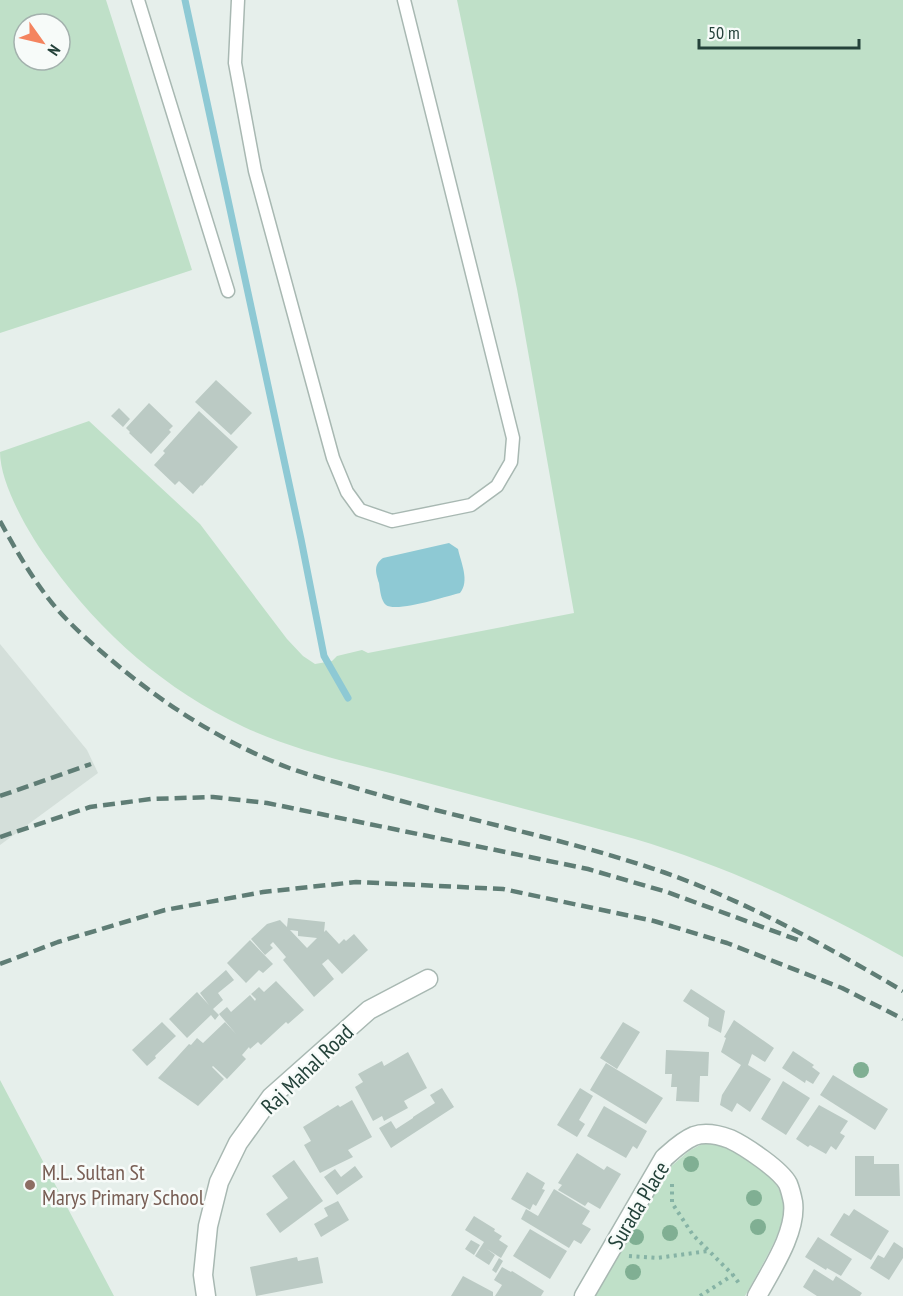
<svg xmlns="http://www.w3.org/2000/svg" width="903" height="1296" font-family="'PT Sans Narrow',sans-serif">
	<rect width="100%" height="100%" fill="#e6efeb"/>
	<path fill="#d4dfda" d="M0 644 87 750 98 773 0 845Z"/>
	<path fill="#bfe0c8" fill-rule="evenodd" d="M0 0H106L192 270 0 333ZM24 24H60V60H24Z
		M457 0H903V957C818 909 729 867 635 839 555 816 474 796 394 774 343 761 292 749 244 727 166 690 101 634 51 564 31 538 0 485 0 452L89 421 200 524 287 639 303 656 315 664 332 661 337 656 362 650 368 653 574 613 517 289Z
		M0 1080 114 1296H0Z
		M717 1143C814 1189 788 1218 745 1296H592L668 1169 689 1151 702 1144Z"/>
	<path fill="#8ec9d4" d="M449 543 458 549C461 563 470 581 460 593 447 596 396 613 386 605 381 601 380 590 379 583 376 573 373 565 383 558Z"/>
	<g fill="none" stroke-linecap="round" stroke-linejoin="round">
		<path stroke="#8ec9d4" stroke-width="7" d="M185 0 301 539 324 656 348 698"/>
	</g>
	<path fill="#bbcac4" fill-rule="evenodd" d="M216 380 252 413 231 435 195 402Z
		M149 403 173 426 169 430 171 432 151 454 129 433 130 432 126 428Z
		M119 408 130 419 123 427 111 416Z
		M199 411 238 447 202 486 201 485 193 494 179 481 175 485 154 465 165 453 163 451Z
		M288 918 325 922 324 932 326 930 339 944 344 939 346 941 354 934 368 950 342 974 328 959 322 964 334 979 314 997 283 960 286 957 273 942 270 945 273 948 265 955 251 939 267 924 280 920 287 927ZM290 930 298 931V936L317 938 307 948Z
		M250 940 273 964 263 973 259 970 246 983 227 963Z
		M226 970 234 980 218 993 223 1000 213 1009 219 1015 215 1020 211 1015 187 1038 169 1019 197 992 209 1005 200 993Z
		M276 981 304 1010 288 1024 286 1022 261 1045 258 1042 250 1049 249 1047 242 1055 246 1059 227 1079 213 1066 212 1067 224 1079 198 1106 158 1078 189 1044 191 1045 197 1038 203 1043 225 1022 236 1034 219 1014 227 1007 231 1012 250 995 255 1001 256 999 251 994 259 987 264 992Z
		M691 989 725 1011 721 1033 708 1026 709 1018 683 1001Z
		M734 1020 774 1048 765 1062 752 1054 748 1065 771 1079 750 1112 737 1103 732 1112 720 1105 722 1095 741 1065 721 1052 726 1038 724 1037Z
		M162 1022 176 1036 155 1056 156 1058 147 1066 132 1050Z
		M623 1022 640 1032 617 1069 600 1058Z
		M666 1050 709 1052 708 1076H700L699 1102 676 1101 677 1087H671L672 1074H665Z
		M793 1051 814 1065 812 1067 820 1073 813 1084 806 1080 805 1083 782 1068Z
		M408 1052 427 1088 404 1101 408 1108 384 1121 382 1116 373 1121 355 1087 363 1082 358 1074 382 1061 384 1066Z
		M606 1063 663 1098 646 1124 590 1090Z
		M833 1075 888 1109 875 1130 820 1095Z
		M783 1081 810 1098 786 1135 761 1119Z
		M442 1088 454 1107 391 1148 379 1128 391 1121 396 1129 413 1118V1117L435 1103 430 1095Z
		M580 1088 593 1096 579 1120 585 1124 577 1137 557 1125Z
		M352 1100 372 1137 348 1150 353 1157 320 1173 304 1145 311 1141 303 1127 338 1105 340 1107Z
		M819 1105 848 1121 840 1133 845 1136 836 1150 831 1146 826 1154 810 1145 808 1147 796 1139Z
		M604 1106 647 1131 637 1149 633 1146 626 1158 587 1136Z
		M577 1153 604 1170 607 1166 621 1174 600 1209 588 1202 585 1206 558 1190 562 1185 558 1183Z
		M855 1156H874V1164H899L900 1196H855Z
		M294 1160 323 1201 280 1233 266 1214 288 1198 272 1176Z
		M355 1166 363 1177 337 1195 324 1177 335 1169 341 1177Z
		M527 1172 545 1183 542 1189 545 1190 536 1206 533 1204 530 1210 511 1199Z
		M554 1189 590 1211 582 1224 591 1229 581 1244 574 1240 569 1248 521 1219 526 1209 538 1216Z
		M338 1201 349 1220 321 1237 314 1224 328 1216 324 1208Z
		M854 1209 889 1231 871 1260 830 1235 844 1213 849 1216Z
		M474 1216 495 1229 494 1231 502 1236 499 1240 508 1246 501 1258 487 1249 495 1255 489 1265 475 1256 484 1242 465 1230Z
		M530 1229 567 1251 550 1279 513 1256Z
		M818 1237 852 1259 841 1276 827 1268 826 1270 805 1257Z
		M471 1240 480 1245 474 1255 465 1249Z
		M894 1242 903 1248V1258L889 1280 870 1268 878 1255 884 1258Z
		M297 1257 298 1261 318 1257 323 1283 256 1296 250 1267Z
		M499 1258 503 1261 496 1273 492 1270Z
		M502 1267 511 1272 512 1271 544 1291 541 1296H495L502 1285 494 1280Z
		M814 1269 833 1281 836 1276 862 1293 860 1296H817L803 1287Z
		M463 1276 493 1292V1296H451Z"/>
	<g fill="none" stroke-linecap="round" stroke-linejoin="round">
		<g stroke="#a8b8b2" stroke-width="15">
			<path id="lane" d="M138 0 228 291
				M238 0 235 63 255 171 333 458 347 492 360 510 392 521 471 505 497 486 511 462 513 438 404 0"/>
		</g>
		<g stroke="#a8b8b2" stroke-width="21">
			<path id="street" d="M206 1296 203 1275 208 1226 219 1182 238 1143 271 1097 369 1010 428 979
				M584 1296 664 1158C673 1150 682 1141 694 1136 705 1132 719 1135 730 1139 745 1146 781 1170 788 1184 790 1189 792 1197 793 1202 797 1232 771 1270 757 1296"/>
		</g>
		<path stroke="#86b3a5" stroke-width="4" stroke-dasharray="3 4.5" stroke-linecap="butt" d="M672 1184V1203L693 1235 733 1275 741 1286
			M629 1256 657 1258 708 1251
			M700 1296 733 1275"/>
		<use href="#lane" stroke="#fff" stroke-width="12"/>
		<use href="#street" stroke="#fff" stroke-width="18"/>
		<path stroke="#5f7d75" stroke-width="4.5" stroke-dasharray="12 6" stroke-linecap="butt" d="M0 521C17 552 34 582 57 609 73 627 92 644 110 659 162 703 216 738 279 764 305 775 333 781 359 789 460 819 564 838 663 872 748 902 826 946 903 991
			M0 796 91 764
			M0 837 90 807 151 799 213 797 267 803 588 869 667 892 798 940
			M0 964 58 942 165 910 263 892 356 882 503 889 654 921 727 943 842 988 903 1019"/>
	</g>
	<g fill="#80af93">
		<circle cx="861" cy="1070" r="8"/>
		<circle cx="691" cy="1164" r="8"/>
		<circle cx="754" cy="1198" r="8"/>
		<circle cx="758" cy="1227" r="8"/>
		<circle cx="670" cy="1233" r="8"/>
		<circle cx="636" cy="1237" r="8"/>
		<circle cx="633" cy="1272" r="8"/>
	</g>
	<circle fill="#8d6e63" stroke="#f7fbf9" stroke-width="2" cx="30" cy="1185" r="6"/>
	<g text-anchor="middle" stroke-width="5" stroke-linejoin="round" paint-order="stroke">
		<g font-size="22" fill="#24423a" stroke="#f7fbf9">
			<text transform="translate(307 1069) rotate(-44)" y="8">Raj Mahal Road</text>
			<text transform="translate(638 1205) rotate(-59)" y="8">Surada Place</text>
		</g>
		<g font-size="22" fill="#785e54" stroke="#f7fbf9" text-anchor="start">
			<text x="42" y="1180">M.L. Sultan St<tspan x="42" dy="25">Marys Primary School</tspan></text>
		</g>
	</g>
	<g transform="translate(42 42) rotate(124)"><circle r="28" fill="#f7fbf9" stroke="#a3b1ad" stroke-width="1.5"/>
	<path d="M0-4.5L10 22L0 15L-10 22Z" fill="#f4845f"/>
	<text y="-9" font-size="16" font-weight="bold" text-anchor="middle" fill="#24423a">N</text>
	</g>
	<path d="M699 39v9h160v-9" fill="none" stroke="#24423a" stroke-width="3"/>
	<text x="708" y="39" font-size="18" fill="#24423a" stroke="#f7fbf9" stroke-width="4.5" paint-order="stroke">50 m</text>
</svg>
